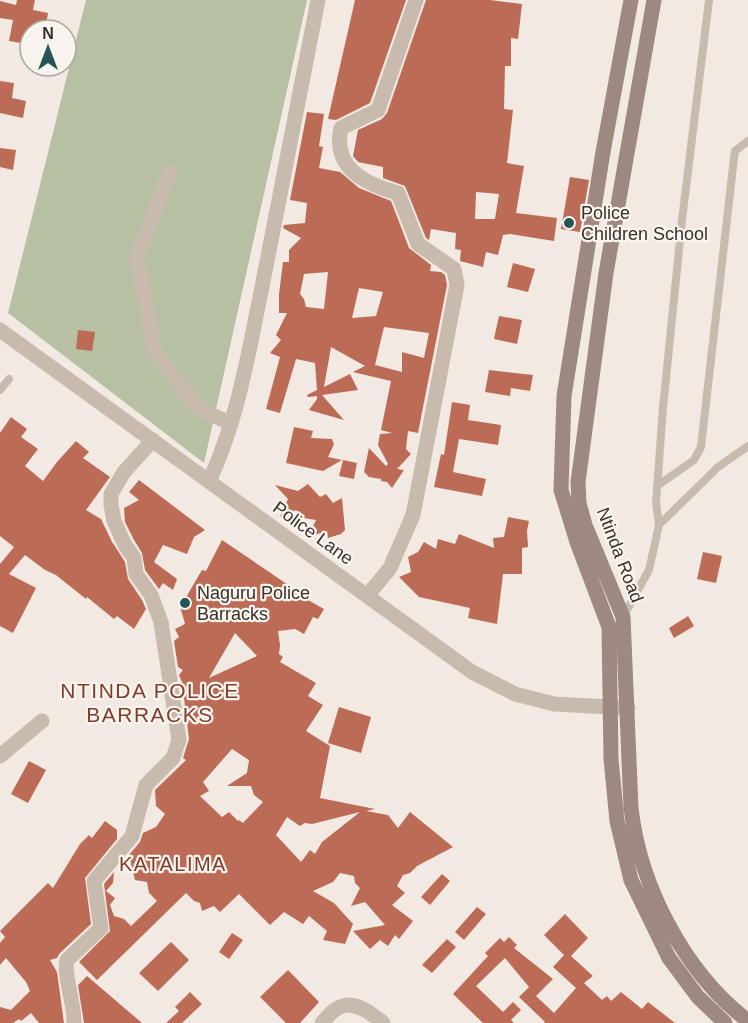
<svg xmlns="http://www.w3.org/2000/svg" width="748" height="1023" font-family="Helvetica,sans-serif">
	<rect width="100%" height="100%" fill="#f2eae2"/>
	<path fill="#b7c0a2" d="M86 0H307L204 463 8 313Z"/>
	<path fill="#bc6b56" fill-rule="evenodd" d="M17 0H35L33 10 48 13 45 30H30L27 44 9 41 13 20 0 18V1L16 5Z
		M355 0H406L370 103 336 120 328 119Z
		M426 0H490L522 4 518 39 511 38V66H505L504 109 513 110 507 163 524 166 516 213 557 218 554 241 510 234 503 235 498 255 486 252 483 267 460 261 461 250 455 249 456 233 431 229 429 240 426 238 405 186 383 178V167L358 162 353 156 358 130 382 119 387 113ZM476 192 499 194 495 219H475Z
		M0 81 14 83 12 98 26 101 23 118 0 113Z
		M307 112 324 114 319 146 323 147 319 168 340 172 359 188 391 201 409 248 431 265 430 271 441 272 445 275 447 285 418 433 408 431 406 449 411 454 397 469 404 470 392 488 387 482 381 481V479L369 477 364 472 369 448 386 466 388 464 378 445 380 434 392 433 381 430 391 381 353 372 365 366 331 347 324 387 350 374 358 390 322 395 344 420 309 410 317 399V396L308 397 307 395 317 390 315 363 296 359 280 413 266 409 280 357 270 353 281 340 276 335 287 313H279V294L283 262H289V250L301 238 283 228 284 225 305 223 307 203 290 200ZM328 272 324 309 306 307 304 299 300 294 304 274ZM359 288 383 292 376 316 352 318ZM384 327 429 333 424 358 402 352V372L375 365Z
		M0 148 16 150 13 170 0 167Z
		M570 177 589 180 580 232 561 229Z
		M513 263 535 269 528 292 507 287Z
		M499 316 522 320 517 344 494 339Z
		M78 330 95 332 92 351 76 349Z
		M489 370 533 375 530 391 511 388 510 396 485 392Z
		M452 402 470 405 468 420 501 425 498 445 459 439 453 472 486 479 482 496 434 487 441 454 444 455Z
		M11 417 27 429 21 437 38 449 25 466 43 481 57 462 76 441 89 452 83 458 110 477 86 510 101 519 113 544V543L125 562 128 579 142 600 146 609 134 629 117 616 114 619 87 597 86 599 56 575 45 570 25 555 9 574 36 588 13 633 0 626V564L14 547 0 536V433Z
		M294 427 313 431 311 438 332 439 334 444 328 457 342 460 323 471 286 463Z
		M343 460 357 463 354 479 339 476Z
		M139 480 205 530 194 537 187 554 163 545 154 562 177 579 173 590 163 583 159 589 145 570 142 553 134 540 125 522 124 508 139 500 129 492Z
		M308 484 320 497 326 494 333 503 342 498 345 530 341 534 328 538 327 531 308 537 316 520 304 518 296 510 280 517 288 499 275 485 298 491Z
		M508 517 529 521 527 531 528 547 522 548V574H503L497 624 468 618 470 608 419 597 399 577 411 572 408 557 418 552 424 542 436 549 438 539 455 544 459 534 494 548 493 538 504 537Z
		M222 540 300 593 299 595 324 609 318 619 313 617 304 634 295 629 278 631 280 645 279 654 283 657 280 662 316 683 308 696 323 705 306 731 330 746 320 798 375 809 366 811 388 815 398 828 410 812 453 847 417 866 410 873 403 875 397 886 405 893 392 905 413 921 399 939 395 935 388 946 380 940 370 949 353 931 385 925 365 902 351 906 360 888 355 883 354 876 340 873 333 882 313 891 334 903 353 924 345 944 323 940 327 931 309 916 303 924 284 912 270 925 239 894 220 912 214 906 202 911 200 903 194 901 186 893 97 980 79 962 110 931 104 884 114 872 113 883 106 891 115 898 110 905 114 916 124 919 131 926 157 901 149 893 147 882 135 880 129 855 140 842 143 833 156 827 165 814 156 806 155 790 186 760 183 758 189 739 184 698 180 684 182 682 179 675 183 670 178 667 174 641 179 637 175 629 185 624 180 606 190 603 185 599 202 570 206 571ZM235 633 257 656 209 678ZM232 749 249 760 247 773 227 786H251L254 795 263 802 243 823 239 820 238 821 229 812 222 817 200 796 209 791 203 782ZM360 812 322 842 315 854 310 850 301 862 276 835 287 817 300 826 305 823 312 824Z
		M703 552 722 556 716 583 697 579Z
		M688 616 694 626 674 638 669 628Z
		M339 707 371 717 361 753 328 743Z
		M29 761 46 770 28 803 11 794Z
		M105 821 117 830V839L85 878 91 924 60 953 57 958 50 960 57 972 64 1023H39L31 1013 21 1021 19 1019 13 1023H0V1007L11 1010 30 991 26 982 6 958 0 965V943L5 937 0 931 48 883 53 888 80 844 89 835 92 838Z
		M442 874 450 881 430 905 421 897Z
		M477 907 486 914 464 940 455 932Z
		M565 914 588 938 571 956 593 976 584 983 602 1000 607 996 611 1001 621 992 642 1009 648 1002 675 1023H544L545 1022 519 997 529 987 505 958 476 986 503 1012 513 1002 521 1010 511 1020 514 1023H483L453 994 488 956 485 953 500 938 504 942 509 937 517 945 514 948 553 979 536 996 554 1013 576 988 553 967 564 955 544 935Z
		M232 933 243 940 229 959 219 952Z
		M447 939 456 947 432 973 422 965Z
		M171 942 189 960 158 991 139 973Z
		M288 970 319 1002 300 1023H286L260 997Z
		M87 976 142 1023H84L78 985Z
		M190 992 202 1004 182 1023H166L179 1011 175 1007Z"/>
	<g fill="none" stroke-linecap="round" stroke-linejoin="round">
		<path stroke="#c9baae" stroke-width="8" d="M0 390 9 379
			M657 486 694 460 701 447 734 158 735 151 748 141
			M659 525 718 467 748 446
			M623 617 649 570 659 525 656 503 663 408 682 220 709 0"/>
		<path stroke="#c9baae" stroke-width="15" d="M170 171 137 258 155 352 199 409 230 423
			M0 330 472 672 515 694 554 704 628 708
			M209 481C237 423 248 355 261 292 280 195 299 97 318 0
			M367 596 390 568 413 515 457 285 454 269 418 244 398 193C365 184 332 168 341 128L378 110 416 0
			M0 756 42 721
			M74 1023C75 1006 63 973 67 960L101 928 94 881 132 836 146 785 173 758 179 740 161 622 151 595 136 574 134 558 125 545 114 521 111 505V494L124 472 153 440
			M322 1023C327 1018 333 1009 340 1007 355 1000 372 1014 383 1023"/>
		<path stroke="#9d8980" stroke-width="15" d="M631 0 603 152 564 396 561 490 577 542 609 627 611 759 617 821 631 880 669 958 698 997 725 1023
			M654 0 606 273 578 482 579 503 585 525 623 617 631 808C640 887 685 973 748 1021"/>
	</g>
	<g fill="#245557" stroke="#f9f4ee" stroke-width="2">
		<circle cx="569" cy="223" r="6"/>
		<circle cx="185" cy="603" r="6"/>
	</g>
	<g text-anchor="middle" stroke-width="4.5" stroke-linejoin="round" paint-order="stroke">
		<g font-size="18" fill="#39302c" stroke="#f9f4ee" text-anchor="start">
			<text x="581" y="219">Police<tspan x="581" dy="21">Children School</tspan></text>
			<text x="197" y="599">Naguru Police<tspan x="197" dy="21">Barracks</tspan></text>
		</g>
		<g font-size="18" fill="#39302c" stroke="#f9f4ee">
			<text transform="translate(313 533) rotate(36)" y="6">Police Lane</text>
			<text transform="translate(620 555) rotate(69)" y="6">Ntinda Road</text>
		</g>
		<g font-size="20" letter-spacing="1.5" fill="#813d2c" stroke="#f9f4ee">
			<text x="173" y="871">KATALIMA</text>
		</g>
		<g font-size="21" letter-spacing="1.5" fill="#813d2c" stroke="#f9f4ee">
			<text x="150" y="698">NTINDA POLICE<tspan x="150" dy="24">BARRACKS</tspan></text>
		</g>
	</g>
	<g transform="translate(48 48)"><circle r="28" fill="#f9f4ee" stroke="#aca6a0" stroke-width="1.5"/>
	<path d="M0-4.5L10 22L0 15L-10 22Z" fill="#245557"/>
	<text y="-9" font-size="16" font-weight="bold" text-anchor="middle" fill="#39302c">N</text>
	</g>
</svg>
